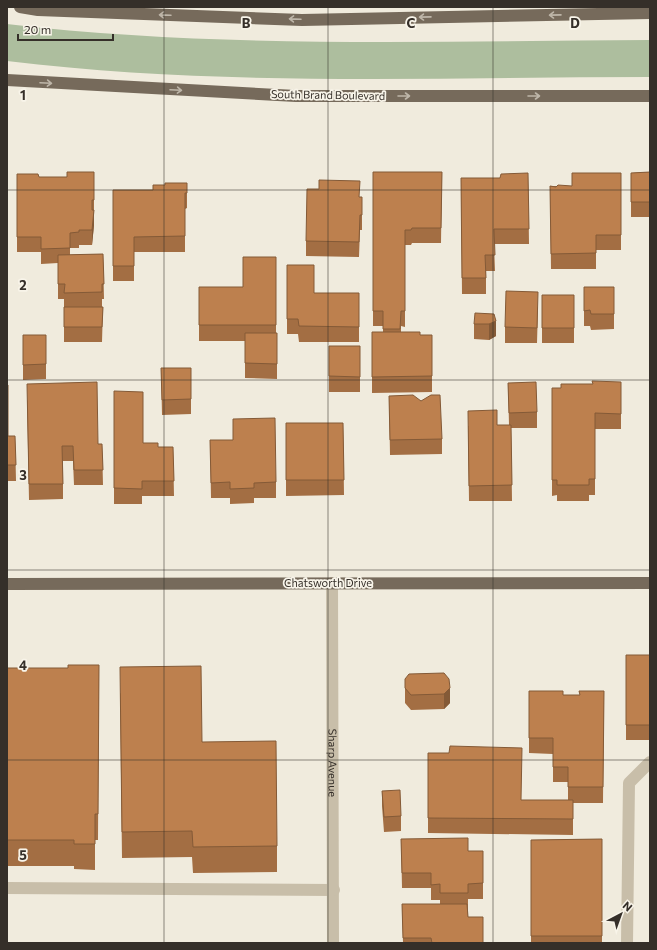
<svg xmlns="http://www.w3.org/2000/svg" width="657" height="950" font-family="Commissioner,sans-serif">
	<rect width="100%" height="100%" fill="#f0ebdd"/>
	<path fill="#adbe9e" d="M7 24C220 49 436 41 650 40V77C436 77 220 87 7 61Z"/>
	<g fill="none" stroke-linecap="round" stroke-linejoin="round">
		<g stroke="#c8bea9" stroke-width="12">
			<path id="s1" d="M332 583 333 943"/>
			<path d="M7 888 334 890"/>
			<path d="M627 943 629 783 650 762"/>
		</g>
		<path stroke="#766a5b" stroke-width="12" d="M20 7 38 10 302 20 650 13
			M7 80 296 96H650
			M7 584 650 583"/>
	</g>
	<path fill="#a36e43" d="M94 172V225L92 245H79V248H70V255L103 254 104 299H102V307H103L102 342H64V299H58V263L41 264V252H17V174L39 177H67Z
		M373 172H442L441 243H412L411 245H405V327L401 326V332L420 335 432 376V392L372 393V332H383V326H373Z
		M650 172V217H631V173Z
		M528 173 529 244H494L495 271H486V294H462L461 178H500Z
		M572 173H621V250H596V269H551L550 186H572Z
		M187 183V208L185 209V252H134V281H113V190H153L165 185Z
		M360 197H362V230H360L359 257 306 256V241Z
		M276 257V333H277V379L245 378V341H199V287H243Z
		M287 265 314 293H359V342H299L298 334H287Z
		M584 287H614V329L591 330 590 326H584Z
		M542 295H574V343H542Z
		M538 307 537 343H505V327Z
		M496 321V336L489 340 474 339V324Z
		M23 335H46V379L23 380Z
		M329 346H360V392H329Z
		M161 368 191 399V414L162 415Z
		M621 382V429H595V495H589V501H557V495L552 496V388H561Z
		M508 383 537 412V428H511L512 501H469L468 426 497 425H509Z
		M7 385 8 436H15L16 481H7Z
		M114 391 143 443 158 447H173L174 496H142V504H114Z
		M389 396 421 401 442 439V454L390 455Z
		M27 400 98 444H102L103 485H74L73 461H63V499L29 500Z
		M286 423H343L344 495 286 496Z
		M210 440 276 482V498H254V503L230 504V498H211Z
		M626 655H650V740H626Z
		M99 665 98 840H95V870L74 869V866H7V668H68Z
		M444 673 450 703 444 709 411 710 405 703V679Z
		M529 691 563 695H579L604 691 603 803H573V835L428 833V753L521 800H568V782H553V754L529 753Z
		M120 693 202 742 277 846V872L193 873 192 857 122 858Z
		M382 791 401 816V831L384 832 382 806Z
		M401 839 468 851H483V899H468V917L483 943H403L402 904H440V900H431V888H402Z
		M602 839V943H531V840Z"/>
	<path fill="#845a37" d="M94 210V225L92 245V230Z
		M496 321V336L489 340V324Z
		M450 688V703L444 709V694Z"/>
	<path fill="#bd804e" stroke="#845a37" d="M67 172H94V200H92V210H94L92 230H79V232L70 233V248L41 249V237H17V174H38L39 177H67Z
		M373 172H442L441 228H412L411 230H405V311H401L400 329H383V311H373Z
		M650 172V202H631V173Z
		M528 173 529 229H494L495 255H485L486 278H462L461 178H500L501 174Z
		M572 173H621V235H596V253L551 254 550 186 556 187 558 185 572 186Z
		M319 180 360 181 359 197H362V215H360L359 242 306 241 307 189H319Z
		M165 183H187V193H185V236L134 237V266H113V190H153V185H165Z
		M103 254 104 284H102V292L64 293 65 284H58V255Z
		M243 257H276V325H199V287H243Z
		M287 265H314V293H359V327L299 326 298 319H287Z
		M584 287H614V314H591L590 310 584 311Z
		M506 291 538 292 537 328 505 327Z
		M542 295H574V328H542Z
		M64 307H103L102 327H64Z
		M475 313 494 314 496 321 489 324H474Z
		M372 332H420V335H432V376L372 377Z
		M245 333H277V364L245 363Z
		M23 335H46V364L23 365Z
		M329 346H360V377L329 376Z
		M161 368H191V399L162 400Z
		M592 381 621 382V414L595 413V479H589V485H557V480H552V388H561V384H593Z
		M97 382 98 444H102L103 470H74L73 446H62L63 484H29L27 384Z
		M536 382 537 412 509 413 508 383Z
		M7 385H8V436H15L16 465H7Z
		M114 391 143 392V443H158V447H173L174 481H142V489L114 488Z
		M413 395 421 401 431 395H440L442 439 390 440 389 396Z
		M497 410V425H511L512 485 469 486 468 411Z
		M275 418 276 482 254 483V488L230 489V482L211 483 210 440H233V419Z
		M286 423H343L344 480H286Z
		M626 655H650V725H626Z
		M68 665H99L98 814H95V844H74V840H7V668H68Z
		M201 666 202 742 276 741 277 846 193 847 192 831 122 832 120 667Z
		M444 673 449 679 450 688 444 694 411 695 405 688V679L409 674Z
		M529 691H563V695H580L579 691H604L603 787H568V767H553V738H529Z
		M450 746 522 748 521 800H573V819L428 818V753H449Z
		M400 790 401 816 384 817 382 791Z
		M468 838V851H483V883L468 884V893H440V884L431 885V873H402L401 839Z
		M602 839V936H531V840Z
		M402 904H467L468 917H483V943H432L431 938H403Z"/>
	<defs><path id="oneway-shaft" d="M-6 0H5M1.5-3L5.5 0L1.5 3" fill="none" stroke-width="1.6" stroke-linecap="round" stroke-linejoin="round"/></defs>
	<g stroke="#beb6a9">
		<use href="#oneway-shaft" transform="translate(165 15) rotate(-178)"/>
		<use href="#oneway-shaft" transform="translate(555 15) rotate(179)"/>
		<use href="#oneway-shaft" transform="translate(425 17) rotate(179)"/>
		<use href="#oneway-shaft" transform="translate(295 19) rotate(-178)"/>
		<use href="#oneway-shaft" transform="translate(46 83) rotate(3)"/>
		<use href="#oneway-shaft" transform="translate(176 90) rotate(3)"/>
		<use href="#oneway-shaft" transform="translate(404 96)"/>
		<use href="#oneway-shaft" transform="translate(534 96)"/>
	</g>
	<path fill="none" stroke="#352f29" stroke-width="1" stroke-opacity="0.55" d="M164 7V943M328 7V943M493 7V943M7 190H650M7 380H650M7 570H650M7 760H650"/>
	<g text-anchor="middle" stroke-width="3.5" stroke-linejoin="round" paint-order="stroke">
		<g font-size="11" fill="#352f29" stroke="#f8f4e9">
			<text transform="translate(328 95) rotate(1)" y="4">South Brand Boulevard</text>
			<text x="328" y="587">Chatsworth Drive</text>
			<text dy="4" stroke="none"><textPath href="#s1" startOffset="180">Sharp Avenue</textPath></text>
		</g>
	</g>
	<g font-size="13" text-anchor="middle" font-weight="bold" fill="#352f29" stroke="#f8f4e9" stroke-width="3.5" stroke-linejoin="round" paint-order="stroke">
		<text x="246" y="28">B</text>
		<text x="411" y="28">C</text>
		<text x="575" y="28">D</text>
		<text x="23" y="100">1</text>
		<text x="23" y="290">2</text>
		<text x="23" y="480">3</text>
		<text x="23" y="670">4</text>
		<text x="23" y="860">5</text>
	</g>
	<rect width="657" height="950" fill="none" stroke="#352f29" stroke-width="16"/>
	<g transform="translate(621 914) rotate(41)" stroke="#f8f4e9" stroke-width="3" paint-order="stroke">
	<path d="M0-3L7 15L0 10L-7 15Z" fill="#352f29"/>
	<text y="-6" font-size="11" font-weight="bold" text-anchor="middle" fill="#352f29">N</text>
	</g>
	<path d="M18 34v6h95v-6" fill="none" stroke="#352f29" stroke-width="2"/>
	<text x="24" y="34" font-size="12" fill="#352f29" stroke="#f8f4e9" stroke-width="3" paint-order="stroke">20 m</text>
</svg>
